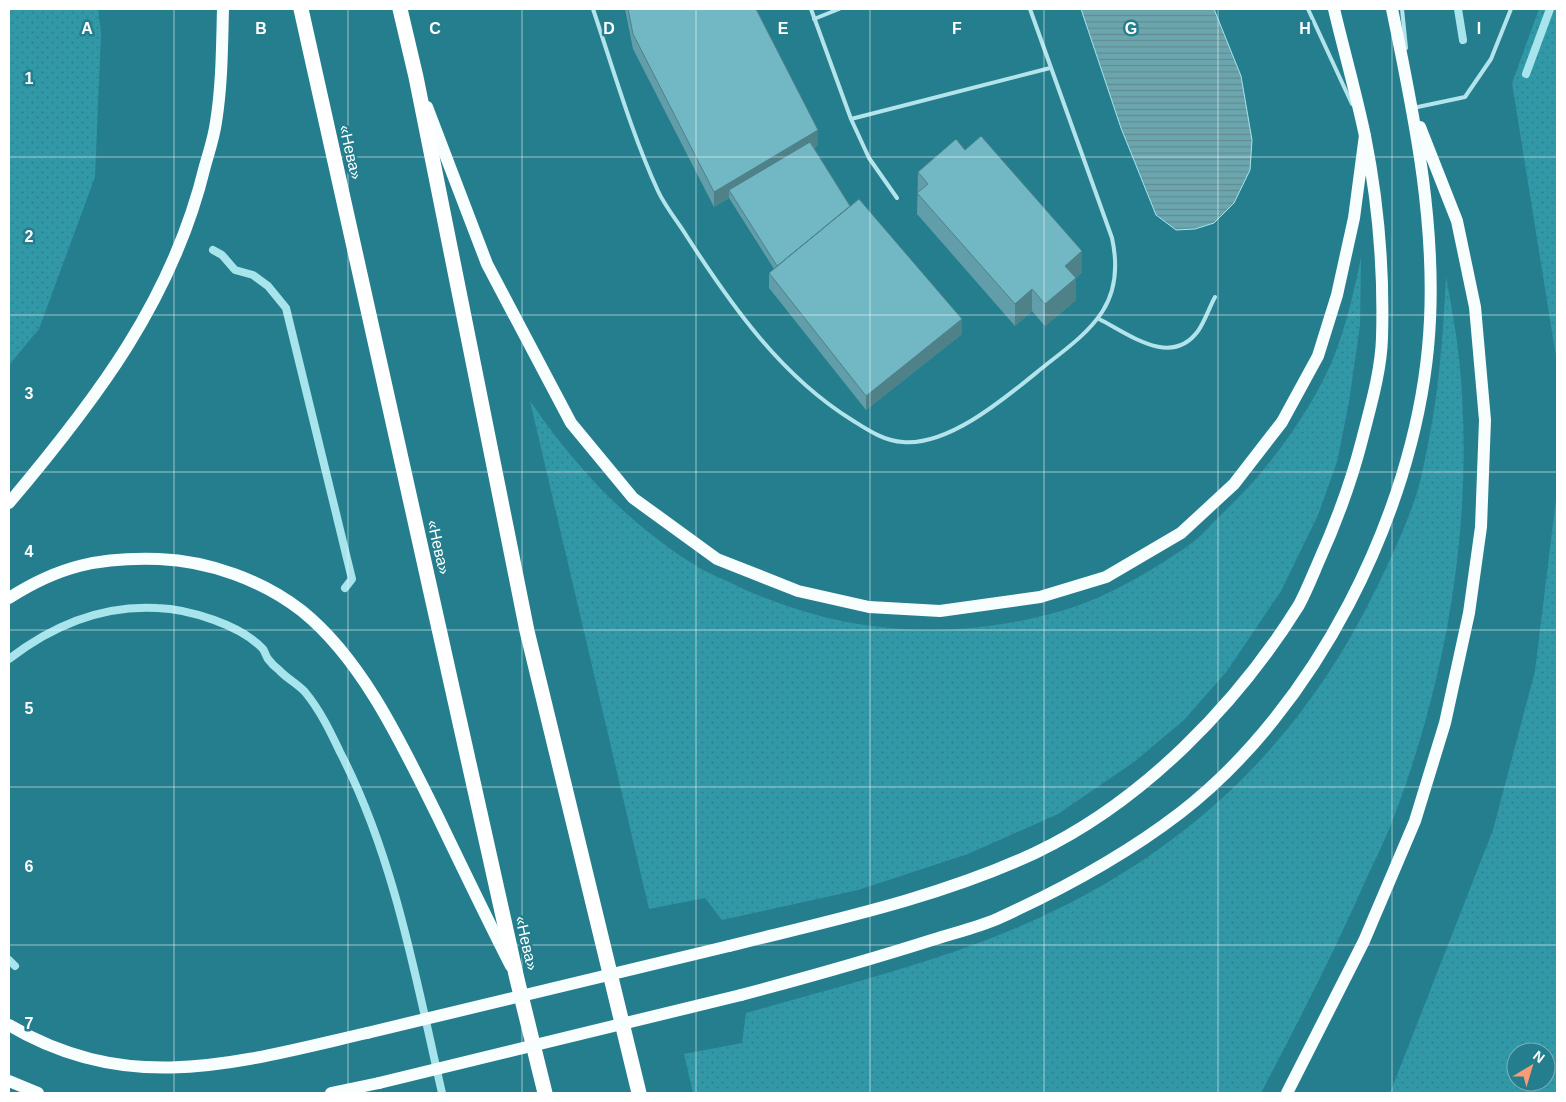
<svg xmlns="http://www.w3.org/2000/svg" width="1566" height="1102" font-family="Arial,sans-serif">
	<defs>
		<pattern id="grass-dots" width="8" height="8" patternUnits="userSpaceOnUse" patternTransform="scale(1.25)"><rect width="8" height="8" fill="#3198a7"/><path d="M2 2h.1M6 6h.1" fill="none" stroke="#3a7d87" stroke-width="1.8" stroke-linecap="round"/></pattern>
		<pattern id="water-rules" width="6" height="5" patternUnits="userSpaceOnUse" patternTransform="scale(1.25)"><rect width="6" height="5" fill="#6ba6af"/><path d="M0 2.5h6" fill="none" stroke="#628b91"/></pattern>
	</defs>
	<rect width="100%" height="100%" fill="#247e8d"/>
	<path fill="url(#grass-dots)" fill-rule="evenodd" d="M9 9H98L101 33 95 177 39 329 9 365Z
		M1539 9H1557V363L1512 83Z
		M1361 257 1360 325 1349 402 1337 462 1318 515 1281 591 1227 671 1184 720 1134 762 1058 814 968 854 858 890 722 920 705 898 649 909 530 401C575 467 629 525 698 567 709 574 721 578 733 584 839 635 948 643 1061 611 1104 599 1152 571 1189 545 1202 536 1213 522 1225 511 1268 470 1306 418 1331 364 1345 330 1354 293 1361 257Z
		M1446 277C1451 304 1456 331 1459 358 1475 511 1449 671 1395 814 1387 836 1377 856 1367 877 1335 951 1298 1022 1261 1093H693L684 1054 742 1043 746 1013C854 982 968 955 1068 904 1207 833 1307 730 1375 591 1391 559 1406 526 1417 493 1421 479 1424 464 1427 449 1439 392 1443 336 1446 277Z
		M1557 491V1093H1390L1493 830 1535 671ZM1516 1052H1546V1082H1516Z"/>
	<path fill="url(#water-rules)" stroke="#a7e4ec" d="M1081 9H1214L1241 76 1252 140 1250 170 1234 203 1214 223 1195 229 1176 230 1156 215 1121 128Z"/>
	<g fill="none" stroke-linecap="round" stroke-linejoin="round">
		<path stroke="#a7e4ec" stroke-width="8" d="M1458 9 1463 40
			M1526 74 1550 9
			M213 250 222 255 235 270 253 275 268 286 286 308 352 579 345 588
			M9 659C53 625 101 605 157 608 189 609 241 625 263 649 265 652 266 656 268 659 271 663 275 667 279 670 286 678 298 684 305 692 320 710 330 731 340 752 394 856 416 979 442 1093
			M9 960 15 966"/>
		<path stroke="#b3e4eb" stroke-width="4" d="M593 9C613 68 632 135 658 191 665 206 677 221 686 235 731 305 781 376 852 420 868 430 884 441 903 442 952 446 1012 392 1047 364 1094 328 1126 302 1112 238L1030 9
			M811 9 851 119 1050 68
			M1308 9 1352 104
			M1402 9 1406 48
			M814 19 839 9
			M1413 108 1465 97 1491 59 1511 9
			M851 119 869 158 897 198
			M1099 319C1129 334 1171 368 1198 331 1205 321 1209 308 1215 297"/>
		<path stroke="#f8fdfe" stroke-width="12" d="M427 107 487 264 571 423 633 498 717 559 798 591 869 607 940 611 1040 597 1106 577 1181 533 1234 484 1282 422 1318 356 1337 295 1354 218 1365 135
			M9 503C96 400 173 299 205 166 209 152 214 137 216 122 222 85 222 46 223 9
			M9 598C59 566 99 557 159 559 209 561 262 580 302 611 364 661 403 747 438 817 462 867 486 917 511 966
			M729 946C833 920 938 898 1035 853 1142 802 1237 705 1299 605 1306 592 1312 577 1318 563 1336 523 1351 483 1362 440 1370 408 1381 372 1382 338 1384 271 1378 201 1365 136 1356 93 1344 51 1334 9
			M741 995C805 978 869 960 932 940 953 933 976 928 997 919 1061 890 1124 856 1180 813 1315 709 1412 516 1428 348 1439 235 1415 119 1392 9
			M9 1025C130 1097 240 1062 367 1033
			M9 1081 38 1093
			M331 1093 379 1083
			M1287 1093 1364 941 1415 821 1445 723 1469 613 1481 527 1485 420 1475 307 1457 221 1420 127"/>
		<path stroke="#fff" stroke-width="15" d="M301 9 517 979 545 1093
			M400 9 416 77 527 631 639 1093"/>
		<path stroke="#f8fdfe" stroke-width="12" d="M367 1033 729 946
			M379 1083 741 995"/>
	</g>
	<path fill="#619ea9" d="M625 9H756L818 145 814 148 850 206 962 334 866 410 769 288V273L774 269 729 198 714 207 633 49Z
		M965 150 1082 272 1076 278V300L1045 326 1032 311 1015 326 917 214 918 172Z"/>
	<path fill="#4f8189" d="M818 130V145L732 196 729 190V198L714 207V192Z
		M1082 251V272L1076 278V300L1045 326V304L1065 266Z
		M1032 289V311L1015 326V304Z
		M962 319V334L866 410V396Z"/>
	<path fill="#71b8c4" stroke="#4f8189" d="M628 9H756L818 130 714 192 633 34Z
		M981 136 1082 251 1065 266 1076 278 1045 304 1032 289 1015 304 917 193 928 184 918 172 956 139 965 150Z
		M810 142 850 206 777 266 729 190Z
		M859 199 962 319 866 396 769 273Z"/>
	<path fill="none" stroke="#fff" stroke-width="1" stroke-opacity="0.55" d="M174 9V1093M348 9V1093M522 9V1093M696 9V1093M870 9V1093M1044 9V1093M1218 9V1093M1392 9V1093M9 157H1557M9 315H1557M9 472H1557M9 630H1557M9 787H1557M9 945H1557"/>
	<g text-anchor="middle" stroke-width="5" stroke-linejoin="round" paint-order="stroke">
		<g font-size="16" fill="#fff" stroke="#247e8d">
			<text transform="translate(351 152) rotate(77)" y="6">«Нева»</text>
			<text transform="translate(439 547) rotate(77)" y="6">«Нева»</text>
			<text transform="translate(527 943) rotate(77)" y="6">«Нева»</text>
		</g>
	</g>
	<g font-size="16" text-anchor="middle" font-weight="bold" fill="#fff" stroke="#247e8d" stroke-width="5" stroke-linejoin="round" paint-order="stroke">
		<text x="87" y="34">A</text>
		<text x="261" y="34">B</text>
		<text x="435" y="34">C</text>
		<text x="609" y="34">D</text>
		<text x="783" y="34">E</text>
		<text x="957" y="34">F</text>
		<text x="1131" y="34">G</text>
		<text x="1305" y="34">H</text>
		<text x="1479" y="34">I</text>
		<text x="29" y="84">1</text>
		<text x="29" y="242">2</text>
		<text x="29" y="399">3</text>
		<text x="29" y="557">4</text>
		<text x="29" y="714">5</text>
		<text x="29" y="872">6</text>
		<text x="29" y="1029">7</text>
	</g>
	<rect width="1566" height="1102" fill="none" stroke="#ffffff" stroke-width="20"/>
	<g transform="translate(1531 1067) rotate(38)"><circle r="24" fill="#247e8d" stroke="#7cb2bb"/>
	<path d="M0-4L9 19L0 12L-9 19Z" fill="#f69c77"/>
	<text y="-8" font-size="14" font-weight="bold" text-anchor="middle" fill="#ffffff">N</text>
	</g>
</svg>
